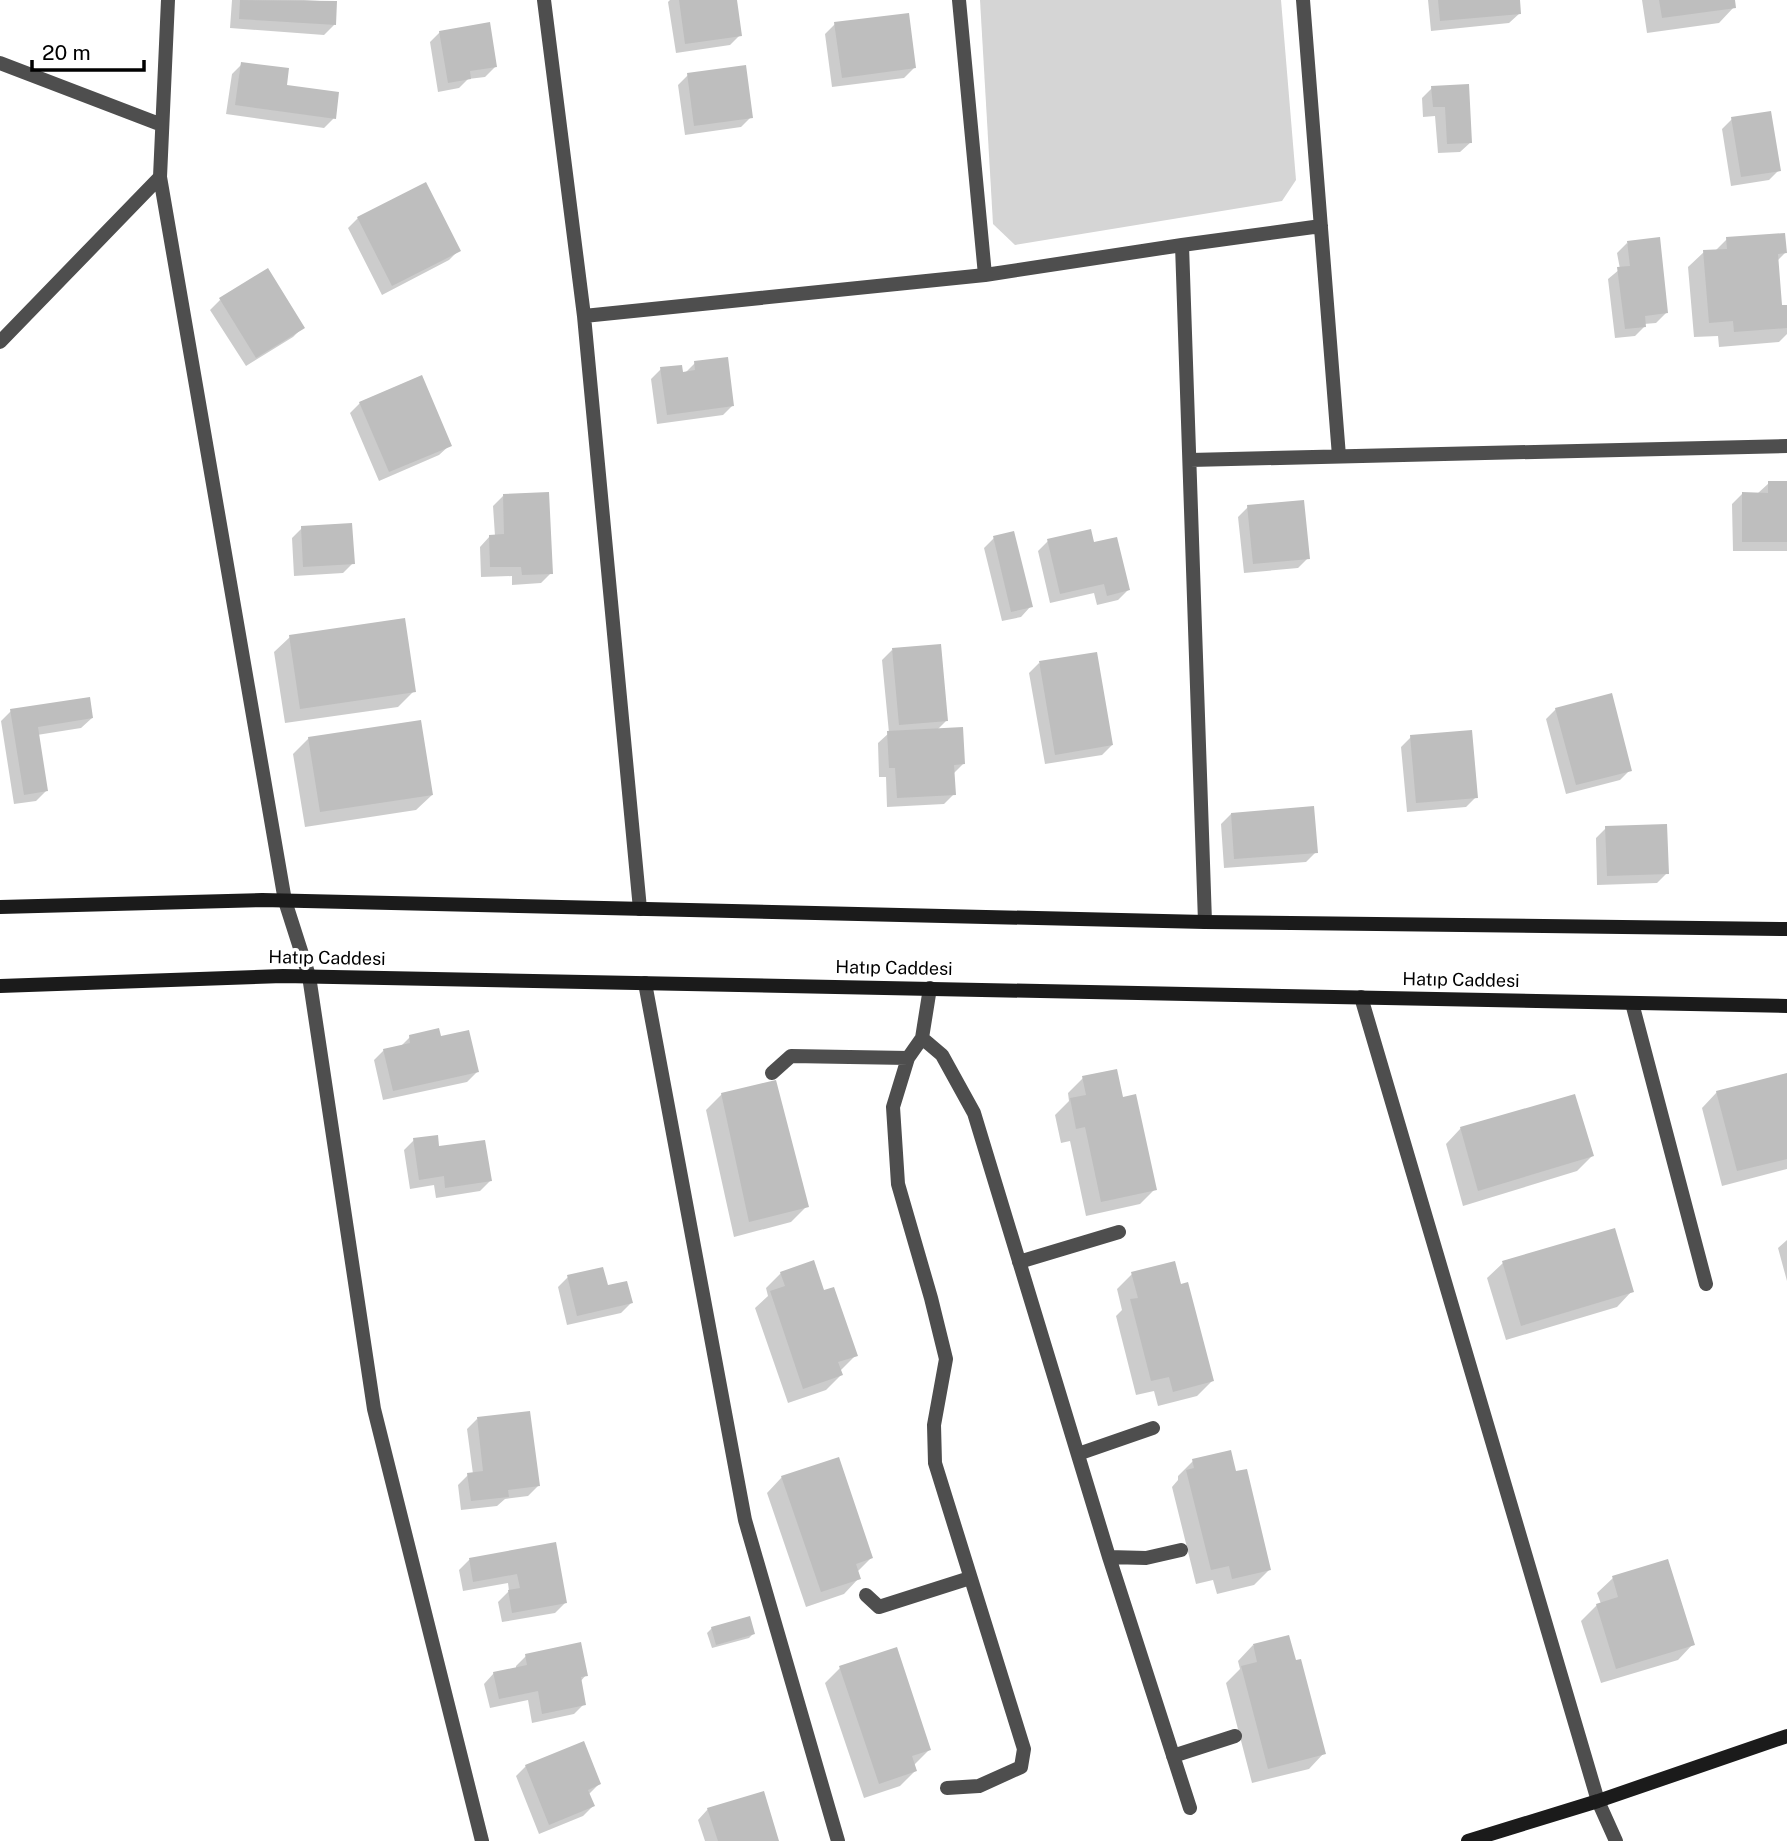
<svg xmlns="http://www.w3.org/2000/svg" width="1787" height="1841" font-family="'Public Sans',sans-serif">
	<rect width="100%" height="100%" fill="#fff"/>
	<path fill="#d5d5d5" d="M980 0H1281L1296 180 1282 201 1015 245 993 224Z"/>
	<path fill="#0003" d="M232 0H304L335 2 334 25 324 35 230 28Z
		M670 0H735L740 35 730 45 676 53 668 2Z
		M1428 0H1518L1520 13 1509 23 1431 31Z
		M1642 0H1733L1734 7 1719 23 1647 33Z
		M835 24 914 68 904 78 832 87 825 34Z
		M440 32 495 67 485 77 468 79 459 88 438 92 430 42Z
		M242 64 285 87 334 118 324 128 226 114 232 74Z
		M688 75 751 117 741 127 685 135 678 85Z
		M1432 88 1471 142 1460 152 1438 153 1435 116 1423 117 1422 98Z
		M1732 119 1779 170 1769 180 1731 186 1722 129Z
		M358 218 459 250 449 260 382 295 348 228Z
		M1727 239 1786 252 1777 261 1780 307 1787 306V334L1779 342 1719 347 1718 336 1694 337 1688 267 1704 252 1715 251Z
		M1627 243 1667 312 1656 323 1644 324 1645 326 1635 336 1615 338 1608 279 1620 269 1617 253Z
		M220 300 303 327 293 337 246 366 210 310Z
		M695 363 733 405 723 415 657 424 651 379 661 369 684 374Z
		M360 403 450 445 439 455 379 481 350 413Z
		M1769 483 1787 492V551H1733L1732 504 1742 494H1757Z
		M503 496 551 573 541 583 512 585V576L481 577 480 547 490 536H495L493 506Z
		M1248 507 1308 558 1298 568 1244 573 1238 517Z
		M302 528 353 563 343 573 294 576 292 538Z
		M994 538 1031 606 1021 617 1002 621 984 548Z
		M1048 541 1093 544 1128 590 1118 600 1097 605 1094 593 1050 603 1038 551Z
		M290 637 414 691 398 707 285 723 274 652Z
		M892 650 946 721 937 730 963 764 953 774 954 794 944 804 887 807 886 777H879L878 743 889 733 882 660Z
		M1039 663 1112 745 1102 755 1045 764 1029 673Z
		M1556 709 1630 770 1620 780 1566 794 1546 719Z
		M11 711 92 718 81 728 37 735 46 791 36 801 14 804 1 721Z
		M1411 737 1476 797 1466 807 1407 812 1401 747Z
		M309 738 432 795 416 810 305 827 293 754Z
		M1231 814 1316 852 1306 862 1224 868 1221 824Z
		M1606 828 1667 873 1657 883 1597 885 1596 838Z
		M410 1037 439 1038 477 1072 467 1082 383 1100 374 1060 384 1050 400 1047Z
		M1787 1075V1169L1722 1186 1702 1108 1717 1092Z
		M1083 1078 1122 1099 1155 1189 1140 1204 1086 1216 1070 1141 1061 1143 1055 1115 1069 1101 1068 1093Z
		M722 1094 807 1206 791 1222 734 1237 706 1110Z
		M1461 1128 1592 1156 1577 1171 1463 1206 1446 1144Z
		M414 1140 438 1148 490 1181 480 1191 436 1198 434 1185 410 1189 404 1150Z
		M1787 1240V1281L1778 1248Z
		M1503 1263 1632 1291 1617 1307 1506 1340 1487 1278Z
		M781 1273 823 1292 856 1355 840 1371 841 1375 826 1390 788 1403 755 1308 768 1296 766 1288Z
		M1132 1274 1212 1381 1197 1396 1158 1406 1154 1391 1136 1395 1116 1316 1122 1310 1117 1289Z
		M568 1277 631 1303 621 1313 567 1325 558 1287Z
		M477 1419 538 1486 528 1496 505 1499 497 1506 461 1510 458 1485 468 1475 473 1474 467 1429Z
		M1193 1461 1269 1570 1254 1585 1217 1594 1213 1580 1196 1584 1172 1487 1178 1480V1476Z
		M782 1477 871 1558 857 1572 859 1578 844 1594 806 1607 767 1493Z
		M554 1544 565 1603 555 1613 502 1622 498 1602 509 1591 508 1583 463 1591 459 1570 469 1560Z
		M1613 1578 1693 1644 1678 1660 1601 1683 1581 1621 1597 1605 1601 1604 1597 1593Z
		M712 1628 753 1634 749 1638 712 1648 707 1633Z
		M1253 1645 1324 1753 1309 1769 1252 1783 1226 1683 1240 1669 1238 1661Z
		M526 1656 586 1675 580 1682 584 1704 574 1714 532 1723 528 1700 490 1708 484 1684 494 1673 516 1669V1666Z
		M840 1668 929 1750 913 1766 915 1771 900 1786 864 1798 825 1683Z
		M526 1766 599 1784 588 1795 593 1806 583 1816 539 1834 516 1776Z
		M708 1809 777 1841H705L698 1820Z"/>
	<path fill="#bebebe" d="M240 0 337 1 336 25 239 19Z
		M679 0H737L742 36 685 44Z
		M1438 0H1520L1521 14 1440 21Z
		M1659 0H1735L1736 8 1662 18Z
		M909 13 916 68 842 78 834 22Z
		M490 22 497 67 470 71 471 79 448 83 439 31Z
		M241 62 289 68 287 85 339 92 336 119 235 105Z
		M746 65 753 118 694 126 687 73Z
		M1469 84 1472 143 1447 144 1445 107H1433L1431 86Z
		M1771 111 1781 171 1741 177 1731 117Z
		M426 182 461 251 392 286 357 217Z
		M1785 233 1787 253 1778 254 1782 305H1787V328L1734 332 1733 321 1709 323 1703 250 1727 249 1726 237Z
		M1660 237 1668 313 1645 316 1646 327 1625 329 1617 267 1630 266 1627 241Z
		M268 268 305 328 256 358 219 298Z
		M728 357 734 406 667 415 660 367 682 365 683 372 695 370 694 361Z
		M422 375 452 446 389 472 359 402Z
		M1768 481H1787V542H1742V492L1768 493Z
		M549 492 553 574 522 575 521 567H490L489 535 504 534 503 494Z
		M1304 500 1310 559 1253 564 1247 505Z
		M352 523 355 564 303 567 301 526Z
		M1091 529 1094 542 1117 537 1130 590 1107 596 1104 584 1060 594 1047 539Z
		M1014 531 1033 607 1011 612 993 536Z
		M405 618 416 692 300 709 289 635Z
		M941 644 948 721 899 725 892 648Z
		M1097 652 1113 745 1055 755 1039 661Z
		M1612 693 1632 771 1576 785 1555 708Z
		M90 697 93 718 38 727 48 791 24 795 10 709Z
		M421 720 433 795 320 812 308 737Z
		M963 727 965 764 954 765 956 795 897 798 895 768H889L887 731Z
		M1472 730 1478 798 1416 803 1410 735Z
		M1314 806 1318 853 1234 859 1231 813Z
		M1667 824 1669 874 1607 876 1605 826Z
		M439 1028 441 1036 469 1030 479 1072 393 1091 383 1049 410 1043 409 1035Z
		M1117 1069 1123 1097 1136 1094 1157 1190 1101 1202 1085 1127 1076 1129 1070 1098 1086 1095 1082 1076Z
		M1787 1073V1159L1737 1171 1716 1091Z
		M776 1080 809 1207 749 1222 721 1093Z
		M1575 1094 1594 1156 1478 1191 1460 1127Z
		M438 1135 439 1146 485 1140 492 1181 445 1188 444 1176 419 1180 413 1138Z
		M1615 1228 1634 1292 1521 1326 1502 1261Z
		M814 1260 824 1290 834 1287 858 1356 838 1362 843 1375 803 1389 770 1291 785 1286 780 1272Z
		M1175 1261 1181 1284 1188 1282 1214 1381 1173 1392 1169 1377 1151 1381 1130 1299 1138 1298 1131 1272Z
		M603 1267 608 1285 627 1281 633 1303 577 1316 567 1275Z
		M530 1411 540 1486 508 1490 509 1497 471 1501 467 1473 483 1471 477 1417Z
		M1231 1450 1236 1471 1247 1469 1271 1570 1232 1579 1229 1566 1211 1570 1186 1470 1194 1468 1192 1459Z
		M839 1457 873 1558 856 1564 861 1579 821 1592 781 1476Z
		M556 1542 567 1603 512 1613 508 1590 520 1588 517 1574 473 1582 469 1558Z
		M1668 1559 1695 1645 1616 1669 1596 1604 1618 1597 1612 1576Z
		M750 1616 755 1634 716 1645 711 1627Z
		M1289 1635 1296 1660 1301 1659 1326 1754 1268 1769 1241 1666 1257 1662 1253 1644Z
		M581 1642 588 1676 581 1677 586 1705 542 1714 538 1691 499 1699 493 1672 527 1665 525 1654Z
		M897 1647 931 1750 912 1756 917 1771 879 1784 839 1666Z
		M584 1741 601 1784 588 1790 595 1806 549 1825 525 1765Z
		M764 1791 779 1841H718L707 1808Z"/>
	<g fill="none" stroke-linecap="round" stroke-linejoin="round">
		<path stroke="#4e4e4e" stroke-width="14" d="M168 0 160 177 285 901 309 976 374 1409 482 1841
			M544 0 584 316 640 909
			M959 0 985 275
			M1303 0 1339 456
			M0 63 162 125
			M1182 245 1205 922
			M584 316 985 275 1182 245 1321 226
			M0 342 160 177
			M1190 460 1787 446
			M645 983 745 1520 838 1841
			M930 988 922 1038 908 1058 893 1107 898 1184 931 1298 946 1359 934 1425 935 1463 1024 1749 1021 1767 979 1786 947 1788
			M1361 997 1598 1801 1616 1841
			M1632 1003 1706 1284
			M922 1038 942 1055 974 1113 1109 1557 1190 1808
			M772 1073 791 1056 908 1058
			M1019 1262 1119 1232
			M1078 1454 1153 1428
			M1109 1557 1146 1558 1181 1550
			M866 1595 879 1607 970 1578
			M1173 1756 1235 1736"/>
		<path stroke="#1b1b1b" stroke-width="14" d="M0 907 262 900 1205 922 1787 929
			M0 986 283 976 1787 1006
			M1468 1841 1598 1801 1787 1736"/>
	</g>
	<g text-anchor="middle" stroke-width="7" stroke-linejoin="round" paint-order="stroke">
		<g font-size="18" fill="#000" stroke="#fff">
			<text transform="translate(327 958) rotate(1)" y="6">Hatıp Caddesi</text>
			<text transform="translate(894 968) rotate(1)" y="6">Hatıp Caddesi</text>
			<text transform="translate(1461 980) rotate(1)" y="6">Hatıp Caddesi</text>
		</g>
	</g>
	<path d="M32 60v10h112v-10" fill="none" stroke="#000000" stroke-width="3.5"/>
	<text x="42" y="60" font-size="21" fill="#000000" stroke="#ffffff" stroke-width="5" paint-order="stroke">20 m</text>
</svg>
